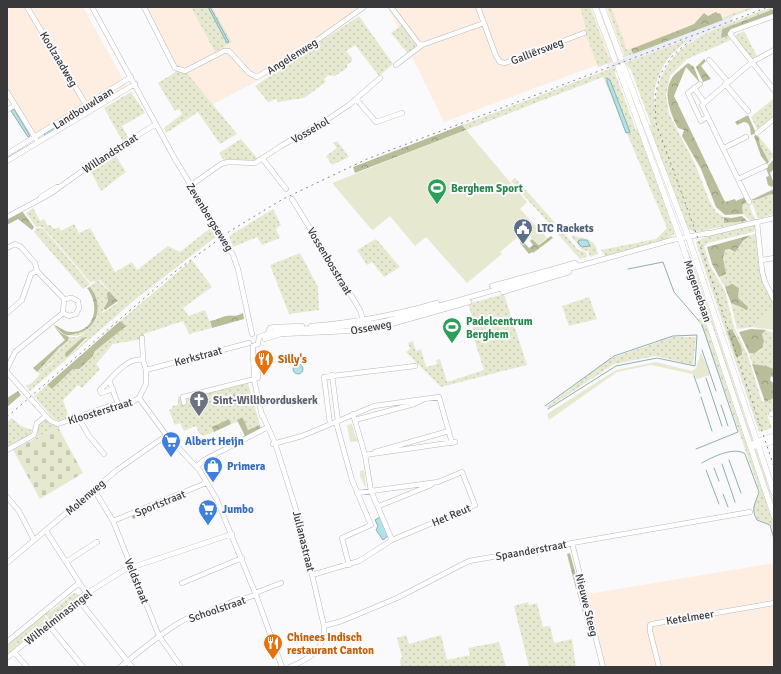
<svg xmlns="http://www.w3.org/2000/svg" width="781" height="674" font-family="Signika,sans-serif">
	<defs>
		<pattern id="grass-dots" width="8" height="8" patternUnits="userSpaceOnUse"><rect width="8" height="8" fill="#e6e9d0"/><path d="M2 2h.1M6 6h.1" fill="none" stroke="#c6c9b4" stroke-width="1.8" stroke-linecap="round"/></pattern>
		<pattern id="forest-crowns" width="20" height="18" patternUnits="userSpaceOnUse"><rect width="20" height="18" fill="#babd99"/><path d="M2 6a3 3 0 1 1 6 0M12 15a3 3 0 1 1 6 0" fill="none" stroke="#989b7e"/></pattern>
		<pattern id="cemetery-stones" width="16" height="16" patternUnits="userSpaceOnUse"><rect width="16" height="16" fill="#e6e9d0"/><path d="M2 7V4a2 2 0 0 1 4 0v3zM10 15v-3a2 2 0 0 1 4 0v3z" fill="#c6c9b4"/></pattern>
	</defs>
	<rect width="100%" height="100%" fill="#fafafd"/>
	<path fill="#ebedf7" d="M732 16 734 22 705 34 685 45 684 43 688 39 609 69 607 64Z"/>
	<path fill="#fdeee1" d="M7 7H83L129 90 39 144 7 92Z
		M147 7H359L307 55 198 112Z
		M388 7H751L624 55 615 60H611L444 122Z
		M774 563V667H604L588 594Z"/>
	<path fill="url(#grass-dots)" fill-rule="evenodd" d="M191 7H212L232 42 215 52Z
		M580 7H590L608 56 613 61 623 57 624 53 607 7H611L627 50 631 49 633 54 598 67 584 29 586 28Z
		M751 7H757L723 20 724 17Z
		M774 7V9L722 29 721 38 728 36 731 40 687 59 670 76 666 95 669 114 695 164 710 202 716 212 724 217V223L747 221 748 222 695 232 688 229 648 126 651 124 631 70 626 64 616 68 615 73 636 130 638 129C651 163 662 197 674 231V235L664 240 605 256 601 250 656 239 667 228 603 77 466 130 462 125 688 39C684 44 677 49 672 54 660 68 651 89 655 107 658 58 686 41 728 24 743 18 759 11 774 7Z
		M359 16 393 64 379 76 355 45 346 51 352 58V61L347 65V68L335 76 328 75 324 79 326 82 304 98 278 102 276 99 268 102 255 86Z
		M402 25 415 43V48L408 54 391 33Z
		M744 31 757 56 752 58 734 36Z
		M177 71 186 72 237 134 220 144 198 112 166 133 164 128 182 114 179 109 175 111 158 83Z
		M131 92 145 113 122 126 129 139 123 142 104 108Z
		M774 98V118L758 131 751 117Z
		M759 137 774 155 769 162 760 145Z
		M241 139 258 159 255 161 228 159 224 161 219 153Z
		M337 141 349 157 332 165 326 156 337 148 333 143Z
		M116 156 126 172 101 191 91 172Z
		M515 178 558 226 554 229 511 181Z
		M774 194V214L758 219 751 200C760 201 766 195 774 194Z
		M748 202 755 220 751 221 743 214 742 205Z
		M33 208 40 221 44 219 47 225H50L54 229 59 227 61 231 74 224 79 233 90 228 115 272 132 262 137 270 168 246 180 252 213 226 218 235 137 298 30 391 26 386 32 383 45 368 52 363 60 348 77 337 89 332 76 336H70C97 328 106 313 90 287L87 288 88 287 98 280 109 291 107 294 108 301 102 313 119 302 100 280 90 282 43 227H36L26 213ZM82 338 87 339 67 357 65 353Z
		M273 209 281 225 276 229 280 238 262 245 257 237 233 247 229 236Z
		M757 225V231L708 243 704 246 710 266 725 291 734 327 748 356 762 402 774 398V411L767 414 772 428 759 432 696 243C702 235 745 226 757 225ZM727 331H734L741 346 736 357Z
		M36 228H43L90 284 83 289 34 232Z
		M560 228 578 250 586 252 587 257 580 259 556 232Z
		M758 233 769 292 774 304 752 327 737 329 731 303 743 309 745 305 738 298 739 288 728 285 725 287 719 277 724 275 723 253 727 249 733 252C740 244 747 236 758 233Z
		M573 235C585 241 594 235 598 254L590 257 588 251 582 250 571 236Z
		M376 239 400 267 384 277 372 262 367 265 357 250Z
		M684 250H688L698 277 774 503V536L771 525 757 519 753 508 760 492 704 331 697 319 707 316Z
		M300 253 318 287 319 310 289 314 270 265Z
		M192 260 212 287 183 308 189 316 205 310 212 328 189 334 183 321 144 334V336L141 337 142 339 113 344 96 364 100 369 82 388 78 385 63 400 69 418 59 421 53 418 34 396 47 385 52 389 73 369 92 357 95 351 125 326 120 321Z
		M504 294 527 365 441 387 406 352 410 349 408 343 413 341 416 351 421 349 426 367 437 364 436 360 440 359 447 382 484 370 472 332 474 322 468 304Z
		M589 297 597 319 569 326 562 306Z
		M766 330 774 333V369L752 364 749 353H755L761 350 764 341 762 333Z
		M69 337H76L59 349 53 361 44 368 40 374 37 372 59 348 68 342Z
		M673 337H696L693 365 656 356 614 364 548 408 546 407 609 359Z
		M248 383 260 425 248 430 244 420H237L238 422 231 424 229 419 212 427 214 432 203 436 202 434 200 435 196 426 184 431 180 423 175 425 169 410 172 409V406L178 405V396L182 398 183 404 187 403 186 398Z
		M45 416 58 427 34 439 37 426Z
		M12 418 21 426 32 430 31 435 7 449V422Z
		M74 593 81 595 50 620 44 613 48 610 50 612Z
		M528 602 529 605 537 603 543 627 550 626 554 643 572 639 576 667H529L514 606Z
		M43 614 49 621 7 656V644Z
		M406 635 409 644 441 635 447 660 470 655 468 648 499 642 506 667H401L400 661 402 657 397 638Z"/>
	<path fill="url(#forest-crowns)" d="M774 9V14L729 32 728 36 721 38 722 29Z
		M716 12 718 14 720 13 723 20 633 54 631 49 687 27 694 24 704 13 708 16Z
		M704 59 706 61 701 66 711 79 703 82 696 67Z
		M688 63 694 67 700 83 686 67 674 96 725 202 735 199 736 201 745 197 748 202 742 205 743 214 725 215 716 207 701 169 682 136 684 130 678 128C671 115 662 93 672 78 676 72 683 68 688 63Z
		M748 115 756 133 751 135C750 129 751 123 744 122L737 125 735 122Z
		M462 125 466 130 355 173 353 167Z
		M756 135 759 137 760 145 769 162 767 164 761 156 754 136Z
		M773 160 774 169 770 173 774 184 772 187 768 185 766 177 769 176 766 168Z
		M774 189V194C765 195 760 201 751 200Z
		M22 211 34 227 32 230 18 219 7 225V220Z
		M742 216 747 221 724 223V217L731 218Z
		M751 235 743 241 735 252 729 249 725 250 723 258 726 274 719 277 712 264 707 247Z
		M551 236 553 238 533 253 532 252 529 254 520 243 522 240 529 248 533 245 530 241 532 239 539 245Z
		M732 284 739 288 738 298 748 307 747 310 731 303 725 287Z
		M90 287C103 303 100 327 78 333 74 334 70 336 66 335 61 333 58 329 54 325 59 326 64 332 71 332 96 332 100 304 87 288Z
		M109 291 118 301 105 310 104 308 108 301 107 294Z
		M243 313 244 319 212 328 210 321C217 320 221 317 226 316 234 314 233 318 243 313Z
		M120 321 126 326 95 351 92 357 79 369H73L52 389 47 385Z
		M53 325 61 333 69 337 68 341 59 348 37 372 33 368 65 340Z
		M732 329 741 346 742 355 736 357 727 331Z
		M751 329 766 330 762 334 764 341 762 348 755 353H749L739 332Z
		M87 337 67 357 65 356V353L82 338Z
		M752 364 766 366 774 369V378L771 376 770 380 774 384V398L765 402Z
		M18 391 21 395 7 407V398Z
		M241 418 244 420 248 430 260 425 261 430 246 438 237 420Z
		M229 419 231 424 214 432 212 427Z
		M162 505 163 508 133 519 132 516Z
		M570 553 579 587 576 589 567 554Z
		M580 591 587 619 585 620 577 592Z"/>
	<path fill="url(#cemetery-stones)" d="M58 427 83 473 40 499 13 450Z"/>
	<path fill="#e6e9d0" d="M466 130 527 202 520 209 547 238 538 245 525 231 500 252 502 254 467 283 426 237 415 246 390 216 373 230 371 229 332 183Z
		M774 304V330L752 327Z
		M701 352 710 375 697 379 692 374 651 365 617 372 549 420 547 414 616 370 656 362 692 371 696 368Z
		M352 424 356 438 358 437 359 441 350 442 347 425Z
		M364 470 366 487H365L360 476V471Z
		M43 614 49 621 29 637 24 630Z
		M10 641 17 648 7 656V644Z"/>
	<path fill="#b2e1e7" stroke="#8eafb3" d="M208 7H210L229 42 227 43Z
		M607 78 610 80 630 132 626 133 607 82Z
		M14 109 30 136 28 137 11 111Z
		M82 111 83 113 45 136 44 134Z
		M579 240H587L590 246 582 247 578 243Z
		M293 369a5 5 0 1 1 10 0a5 5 0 1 1-10 0Z
		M236 395 241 397 236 400V403L232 405 229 400 230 397Z
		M380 517 388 536 383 540 376 530 378 526 375 520Z"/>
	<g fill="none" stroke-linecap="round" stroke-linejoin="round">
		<path stroke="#8eafb3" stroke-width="1" d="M7 158 31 144
			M628 269 663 262 674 292 699 321
			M702 350 716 391
			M694 376 700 393
			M706 378 722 426
			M701 397 712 431
			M721 405 728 426
			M545 406 614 356 673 336 697 335 695 366 657 358 616 366 548 409
			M696 449 738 432 702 325
			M729 460 741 493
			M702 463C712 457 735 446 745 454L759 492C756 503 750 508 757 520L770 525 774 539
			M722 464 735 502
			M714 468 719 481
			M706 470 719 504
			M723 494 728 507"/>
		<g stroke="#b8b9bb" stroke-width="5.5">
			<path id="minor" d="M27 7 88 108
				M92 7 175 159 233 255 238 269 252 334
				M144 7 175 68 185 71 224 51H229L249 73 257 77 309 46 364 7
				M391 7 419 44 422 45 484 23
				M478 7 496 56 500 62 505 63 584 33
				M774 16 732 31 730 34 774 90
				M709 60 728 82
				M396 65 422 45
				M700 84 688 93 701 121 707 117
				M725 84 748 111
				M694 88 704 102
				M7 92 36 139
				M356 99 376 122 402 113
				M7 110 15 105
				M757 133 774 119
				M724 148 746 137
				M7 154 131 77
				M262 158 286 189
				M7 161 135 84
				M738 179 766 166
				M190 186 221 164 228 162 255 163 281 146 328 119 349 105 380 78
				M41 197 57 187
				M292 199 360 310 364 323
				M749 202 702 105 752 62 774 50
				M7 217 50 194 99 159 156 124
				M757 222 762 271 765 282 774 300
				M754 223 774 218
				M707 234 757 222
				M7 248 15 244 21 247 35 263 37 271 64 299 63 313 69 316 76 314 79 308 78 301 72 298 64 299
				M762 260 774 258
				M492 286 575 263 579 266
				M501 286 503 292 569 272V268
				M7 313 22 300 31 274 37 271
				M311 326C354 323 395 315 437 303L438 307
				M268 333 270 328 274 327 302 326
				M259 337 280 330 353 326 386 321 579 266 672 240 708 233
				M265 339 281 334 348 331 377 328 469 302
				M253 346 254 380 262 416
				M253 346 258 344 259 337
				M7 369 15 352 63 313
				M146 370 249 343
				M7 372 46 416
				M332 375 338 421
				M109 380 118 404
				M113 389 101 393 100 390C110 380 127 356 143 360
				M139 398 164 432 200 471 217 500 256 595 282 667
				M184 403 183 397 258 378 257 359H253
				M262 414 275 443 299 519 324 626C326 649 309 659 290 667
				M353 414 365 455 371 491 392 540 475 505 462 472 438 482 371 491 357 493
				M771 414 774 413
				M78 417 89 436 104 454
				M355 420 414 404 424 399 439 397 452 443
				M336 422 352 480 371 525 342 538 349 565
				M330 424 324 377 415 366
				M273 444 302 436 374 406 424 399
				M7 450 34 435 37 423 46 416 51 421 58 424 112 405 128 404 139 398 146 384V370L143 360 142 338
				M375 452 449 431
				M365 455 455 442
				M196 467 204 460 268 427
				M96 493 113 521 159 636 181 667
				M7 497 19 511 34 540
				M379 506 431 485
				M113 521 206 483
				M46 531 86 593
				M572 543 603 667
				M66 562 97 542
				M7 563 117 470 167 435
				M312 575 359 561 392 540
				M182 583 242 558
				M255 593 281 583
				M78 599 132 667
				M48 624 83 667
				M324 626 342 621 397 598 469 561 750 512
				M7 642 79 583
				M14 652 27 667
				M7 658 78 599 124 570 232 534
				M120 667C137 654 184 613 202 614L239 599H243L256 595
				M659 667 650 631V625L652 624 774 603"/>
		</g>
		<g stroke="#b8b9bb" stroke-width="6">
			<path id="major" d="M595 7 615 60
				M602 7 621 58
				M623 65 689 239 774 493
				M618 67 680 238 774 516
				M754 443 774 436
				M755 446 774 441"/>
		</g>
		<use href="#minor" stroke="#fff" stroke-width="4.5"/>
		<use href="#major" stroke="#fff" stroke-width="5.5"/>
		<path stroke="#87878a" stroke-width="1" stroke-dasharray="2 4" stroke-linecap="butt" d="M691 40 673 55 660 75 655 97 656 123 694 227 774 467
			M7 417 172 274 230 231 283 199 367 159 768 7"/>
	</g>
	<defs>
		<g id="stadium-pin" transform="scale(1)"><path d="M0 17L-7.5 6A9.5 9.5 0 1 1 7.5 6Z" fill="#2e9e5b" stroke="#fafafd"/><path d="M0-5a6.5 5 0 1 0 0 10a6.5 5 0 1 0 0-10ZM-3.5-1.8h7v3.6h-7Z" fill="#fff"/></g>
		<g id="civic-pin" transform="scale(1)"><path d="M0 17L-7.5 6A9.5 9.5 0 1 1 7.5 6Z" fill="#5c6f8a" stroke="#fafafd"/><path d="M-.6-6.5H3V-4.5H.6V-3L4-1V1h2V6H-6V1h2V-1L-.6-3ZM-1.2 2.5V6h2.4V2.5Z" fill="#fff"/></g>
		<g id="restaurant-pin" transform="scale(1)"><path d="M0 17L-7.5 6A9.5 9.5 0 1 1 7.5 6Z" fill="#e8710a" stroke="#fafafd"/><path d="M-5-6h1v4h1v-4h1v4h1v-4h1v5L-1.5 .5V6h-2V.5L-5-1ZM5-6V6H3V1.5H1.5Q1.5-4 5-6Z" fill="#fff"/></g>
		<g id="church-pin" transform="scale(1)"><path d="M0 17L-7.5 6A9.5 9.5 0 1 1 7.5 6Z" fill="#6b7280" stroke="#fafafd"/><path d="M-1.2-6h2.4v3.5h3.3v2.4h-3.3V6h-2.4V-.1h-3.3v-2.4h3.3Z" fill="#fff"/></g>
		<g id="supermarket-pin" transform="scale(1)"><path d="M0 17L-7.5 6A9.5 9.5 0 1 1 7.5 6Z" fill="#3f7fe0" stroke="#fafafd"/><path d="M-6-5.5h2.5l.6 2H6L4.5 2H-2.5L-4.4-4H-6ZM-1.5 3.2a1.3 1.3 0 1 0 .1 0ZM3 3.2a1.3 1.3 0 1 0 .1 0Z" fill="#fff"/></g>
		<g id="shop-pin" transform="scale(1)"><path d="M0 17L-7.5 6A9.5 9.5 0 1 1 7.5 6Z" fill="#3f7fe0" stroke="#fafafd"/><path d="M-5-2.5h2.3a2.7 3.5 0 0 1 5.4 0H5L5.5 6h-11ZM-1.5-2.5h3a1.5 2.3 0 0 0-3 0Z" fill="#fff"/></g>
	</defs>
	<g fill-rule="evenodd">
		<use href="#stadium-pin" x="437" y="188"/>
		<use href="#civic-pin" x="523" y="228"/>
		<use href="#stadium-pin" x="452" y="327"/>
		<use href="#restaurant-pin" x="264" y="359"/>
		<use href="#church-pin" x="199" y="400"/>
		<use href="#supermarket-pin" x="171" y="441"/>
		<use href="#shop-pin" x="213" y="466"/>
		<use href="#supermarket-pin" x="208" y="509"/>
		<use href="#restaurant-pin" x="273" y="643"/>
	</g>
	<g text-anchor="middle" stroke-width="4" stroke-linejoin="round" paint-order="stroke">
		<g font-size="11" fill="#39393b" stroke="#fafafd">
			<text transform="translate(537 51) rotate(-21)" y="4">Galliërsweg</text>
			<text transform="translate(292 56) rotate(-32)" y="4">Angelenweg</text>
			<text transform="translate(59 59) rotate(59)" y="4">Koolzaadweg</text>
			<text transform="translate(83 108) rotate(-32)" y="4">Landbouwlaan</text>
			<text transform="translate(310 130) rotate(-30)" y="4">Vossehol</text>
			<text transform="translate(110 153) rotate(-33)" y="4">Willandstraat</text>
			<text transform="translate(210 217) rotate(58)" y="4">Zevenbergseweg</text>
			<text transform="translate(330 261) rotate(59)" y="4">Vossenbosstraat</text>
			<text transform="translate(698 291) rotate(71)" y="4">Megensebaan</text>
			<text transform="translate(371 327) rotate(-10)" y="4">Osseweg</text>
			<text transform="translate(198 356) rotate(-15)" y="4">Kerkstraat</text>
			<text transform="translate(100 411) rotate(-17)" y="4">Kloosterstraat</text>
			<text transform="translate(85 497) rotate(-41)" y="4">Molenweg</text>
			<text transform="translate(160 503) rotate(-22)" y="4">Sportstraat</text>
			<text transform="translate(451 515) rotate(-23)" y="4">Het Reut</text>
			<text transform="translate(304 541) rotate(76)" y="4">Julianastraat</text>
			<text transform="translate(531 550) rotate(-10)" y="4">Spaanderstraat</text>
			<text transform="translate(137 581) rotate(68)" y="4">Veldstraat</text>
			<text transform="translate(587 605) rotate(76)" y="4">Nieuwe Steeg</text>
			<text transform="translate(217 609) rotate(-19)" y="4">Schoolstraat</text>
			<text transform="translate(58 617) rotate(-38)" y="4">Wilhelminasingel</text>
			<text transform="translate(690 617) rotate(-9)" y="4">Ketelmeer</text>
		</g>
		<g font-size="11" font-weight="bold" fill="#27864d" stroke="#fafafd" text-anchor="start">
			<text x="451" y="192">Berghem Sport</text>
			<text x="466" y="325">Padelcentrum<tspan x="466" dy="13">Berghem</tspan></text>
		</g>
		<g font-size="11" font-weight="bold" fill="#4e5e75" stroke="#fafafd" text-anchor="start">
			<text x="537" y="232">LTC Rackets</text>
		</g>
		<g font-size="11" font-weight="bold" fill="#c56008" stroke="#fafafd" text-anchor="start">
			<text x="278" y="363">Silly's</text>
			<text x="287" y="641">Chinees Indisch<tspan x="287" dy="13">restaurant Canton</tspan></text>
		</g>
		<g font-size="11" font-weight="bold" fill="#5b616d" stroke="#fafafd" text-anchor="start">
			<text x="213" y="404">Sint-Willibrorduskerk</text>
		</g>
		<g font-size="11" font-weight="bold" fill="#366cbe" stroke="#fafafd" text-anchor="start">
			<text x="185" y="445">Albert Heijn</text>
			<text x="227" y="470">Primera</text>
			<text x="222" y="513">Jumbo</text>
		</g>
	</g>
	<rect width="781" height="674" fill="none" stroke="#39393b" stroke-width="16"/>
</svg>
